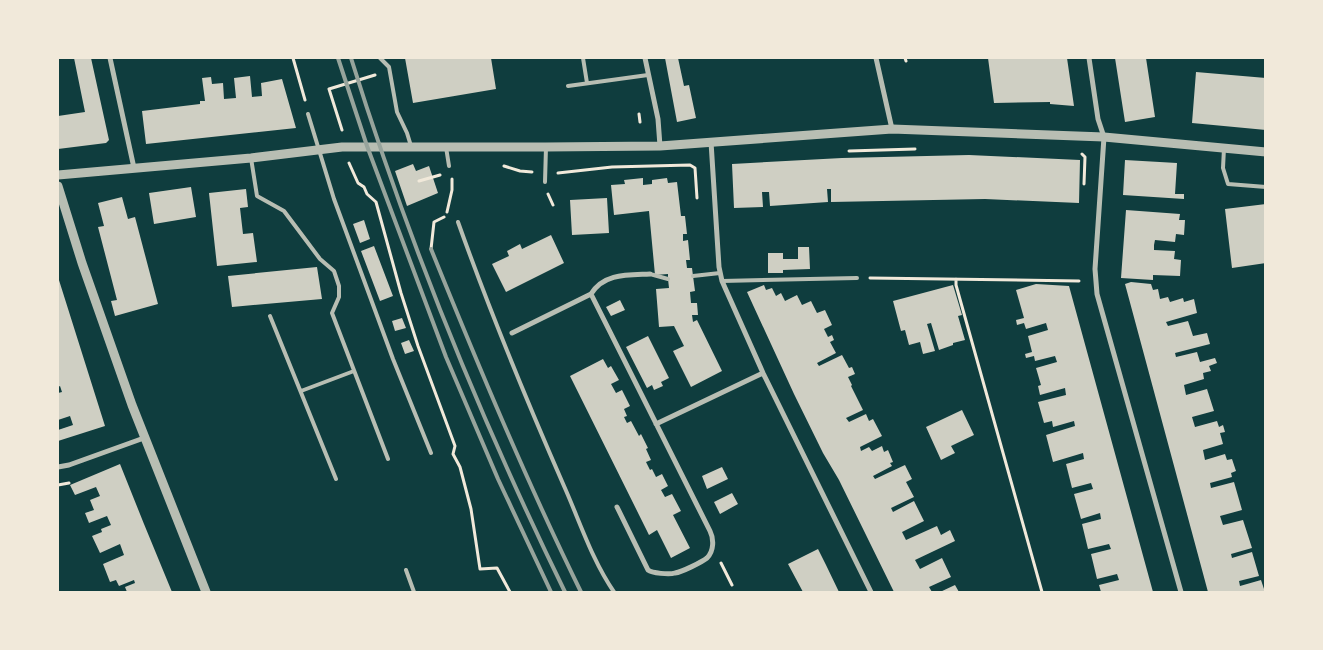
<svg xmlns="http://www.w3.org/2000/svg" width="1323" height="650" font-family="Georgia,serif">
	<rect width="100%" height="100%" fill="#0f3d3e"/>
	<path fill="#cfcfc3" d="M74 58H91L109 140 106 143 58 149V116L85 112Z
		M405 58H491L496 89 413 103Z
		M665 58H678L684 86 689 85 696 118 677 122Z
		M988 58H1067L1074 106 1050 104V102L994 103Z
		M1115 58H1146L1155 117 1125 122Z
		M1196 72 1266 78V130L1192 123Z
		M250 76 252 97 262 96 261 83 282 79 296 128 146 144 142 111 200 104V101H205L202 78 211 77 212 84 223 83 224 99 236 98 234 78Z
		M969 155 1080 160 1079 203 985 199 831 202V189H827L828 202 770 206 769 192H762L763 207 734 208 732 164 842 158Z
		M1125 160 1177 163 1175 194H1184V199L1123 195Z
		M413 164 416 171 429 166 438 193 407 206 395 171Z
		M643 178V185L652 184V180L667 178 668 183 677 182 681 216H685L687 234H683V241L688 240 690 260H686L687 268H692L693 276 695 291 690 292 691 303H697L698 315H692L693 322 697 320 722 371 691 387 673 351 684 346 674 326 659 327 656 289 669 288 668 279V274L655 275 649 211 614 215 611 185 625 184 624 180Z
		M191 187 196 217 154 224 149 193Z
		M246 189 248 207 240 208 243 234 253 233 257 262 217 266 209 193Z
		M122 197 128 219 135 217 158 304 115 316 111 301 117 300 98 227 104 226 98 203Z
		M607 198 609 233 572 235 570 200Z
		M1266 204V263L1232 268 1225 209Z
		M1126 210 1180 214 1179 220H1185L1184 235 1176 234 1175 242 1155 240 1154 245V250L1175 251 1174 259 1181 260 1180 276 1153 275V280L1121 278Z
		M364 220 370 239 360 243 353 224Z
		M551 235 564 263 506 292 492 264 509 256 507 251 520 244 522 249Z
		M374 246 393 296 380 301 361 251Z
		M798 247H809L810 269 783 270V273H768V253H783V259H798Z
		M317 267 322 299 232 307 228 276Z
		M58 277 105 426 58 441V430L73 425 70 416 58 420V393L62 392 60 386 58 387Z
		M1131 282 1151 284 1153 290 1158 289 1160 299 1168 297 1170 302 1183 298 1184 302 1194 299 1197 313 1166 322 1168 326 1188 321 1193 336 1207 333 1210 344 1175 353 1176 357 1197 352 1200 362 1215 358 1217 363 1209 366 1211 371 1203 373 1204 379 1184 385 1186 395 1207 389 1214 411 1192 417 1195 427 1217 421 1219 427 1223 425 1225 432 1220 433 1223 444 1203 450 1205 460 1225 454 1227 460 1232 459 1236 471 1231 473 1232 477 1210 483 1211 488 1234 482 1242 510 1220 516 1223 525 1243 520 1252 548 1231 554 1232 558 1252 552 1259 576 1239 581 1240 586 1261 580 1265 592H1208L1125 284Z
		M1036 284 1069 286 1153 592H1101L1099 585 1119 580 1117 574 1097 579 1091 554 1111 549 1109 544 1088 549 1082 524 1101 519 1100 513 1081 519 1074 494 1093 489 1091 483 1072 488 1066 464 1084 459 1083 453 1053 462 1046 435 1075 426 1074 421 1053 427 1052 421 1044 423 1038 402 1066 395 1065 388 1040 395 1038 386 1041 385 1036 368 1057 362 1055 356 1035 361 1034 356 1026 358 1025 354 1032 352 1028 336 1048 330 1046 323 1026 329 1024 323 1017 325 1016 320 1024 318 1016 290Z
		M764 285 766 290 772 288 776 296 781 293 785 301 797 295 802 305 811 301 817 313 825 310 832 325 824 329 828 337 832 335 834 340 830 342 836 353 817 363 819 366 842 355 849 368 852 367 855 374 848 377 852 385 851 386 863 410 846 418 849 422 866 414 869 421 873 419 882 436 860 447 861 451 869 447 872 451 882 446 884 452 888 450 893 462 890 463 892 466 873 476 875 479 905 465 912 479 906 482 914 497 891 508 893 512 914 501 924 521 902 532 906 540 937 526 941 535 950 530 955 541 915 560 920 569 942 558 951 577 929 587 932 592H894L839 480 823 453 794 394 747 292Z
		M953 285 962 315 958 316 965 340 953 343V345L939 350 931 323 927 324 935 351 923 354 920 342 909 345 905 330 901 331 893 301Z
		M620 300 625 310 611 316 606 307Z
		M402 318 406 328 395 331 392 321Z
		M648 336 669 378 661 382 663 386 654 390 652 385 647 388 626 347Z
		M409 340 414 351 405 354 401 343Z
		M603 359 608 368 611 366 619 380 611 384 616 393 622 390 630 406 624 409 627 416 624 417 627 423 631 421 639 436 641 434 648 448 646 449 651 460 646 462 650 470 652 469 656 477 662 474 668 486 661 490 665 497 672 494 681 511 673 515 690 548 671 558 657 530 649 535 570 376Z
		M962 410 974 435 951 446 955 453 941 460 926 427Z
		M120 464 144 524 172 592H127L125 587 135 583 134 580 119 586 116 580 110 582 103 564 124 555 120 544 100 553 92 536 102 532 101 529 111 525 107 516 89 523 85 513 94 510 90 500 100 496 96 487 75 495 70 485Z
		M722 467 728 479 707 489 702 476Z
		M732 493 738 504 720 514 714 502Z
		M818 549 826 565 839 592H803L788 564Z
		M955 585 959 592H940Z"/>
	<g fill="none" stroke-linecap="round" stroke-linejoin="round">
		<path stroke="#f1e9da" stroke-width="3" d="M293 58 305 100
			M905 58 906 61
			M639 114 640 122
			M342 130 329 89 375 75
			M849 151 915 149
			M1082 154 1085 157 1084 184
			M349 163 358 183 364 187 367 194 376 202 401 293 418 346 455 446 453 454 460 467 471 509 480 569 497 568 510 592
			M504 166 520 171 532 172
			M558 173 612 167 690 165 695 168 697 198
			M419 181 440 175
			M548 194 553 205
			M447 212 452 190V179
			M431 249 434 222 444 217
			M870 278 1079 281
			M956 279V285L1042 592
			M58 485 69 483
			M721 563 732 585"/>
		<path stroke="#b8beb3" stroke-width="4" d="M380 58 389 67 397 112 407 133 411 146
			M583 58 587 83
			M568 86 648 75
			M308 114 334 199 393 359 431 453
			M446 147 449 166
			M1224 148 1223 168 1228 184 1266 187
			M251 158 257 196 284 211 320 259 334 271 339 286V297L332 313 388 459
			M545 182 546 147
			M458 222C490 312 526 399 564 486 580 522 592 560 614 592
			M650 274 668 279
			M693 276 720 273
			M722 281 857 278
			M270 316 336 479
			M301 391 354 371
			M406 570 414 592"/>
		<path stroke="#b8beb3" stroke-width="5" d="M110 58 134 168
			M645 58 658 119 660 146
			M876 58 892 129
			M1089 58 1098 119 1104 137 1095 269 1097 294 1181 592
			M711 142 719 267 722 281 763 373 871 592
			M591 294 710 531C714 539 714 551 707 558 702 562 682 572 675 573 669 575 652 573 648 570L617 507
			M512 333 591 294C604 273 628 275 650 274
			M656 424 763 373
			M58 467 69 465 144 438"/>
		<path stroke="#b8beb3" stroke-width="9" d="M58 175 251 158 342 147H546L660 146 892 129 1104 137 1266 152
			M58 186 82 263 132 405 206 592"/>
		<path stroke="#97a49c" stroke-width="4" d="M338 58 367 146 446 357 498 479 551 592
			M351 58C408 241 481 420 565 592
			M431 249C478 365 526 480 581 592"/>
	</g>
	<rect width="1323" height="650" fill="none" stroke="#f1e9da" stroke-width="118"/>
</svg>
